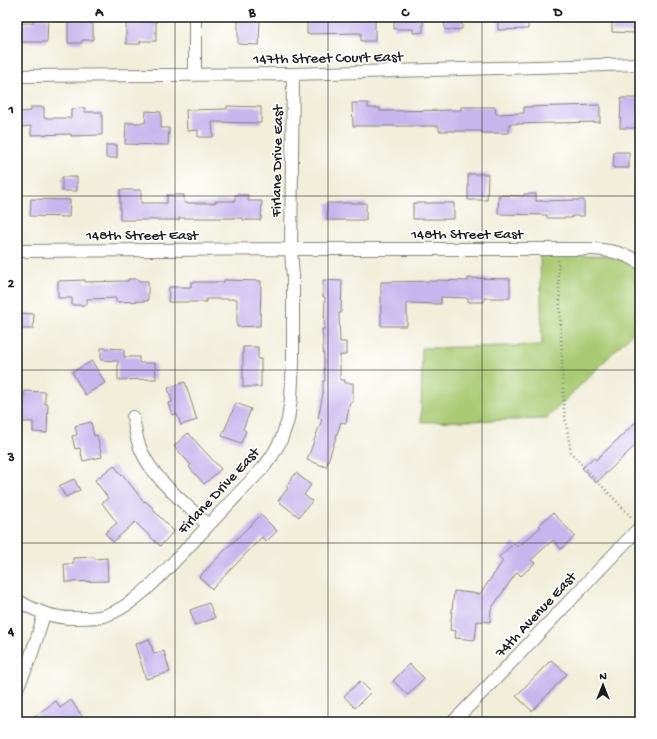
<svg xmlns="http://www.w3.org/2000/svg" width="657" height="739" font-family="'Gochi Hand',sans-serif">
	<rect width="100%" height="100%" fill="#fff"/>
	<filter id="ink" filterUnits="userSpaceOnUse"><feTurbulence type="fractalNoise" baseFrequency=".025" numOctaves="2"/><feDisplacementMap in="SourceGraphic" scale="8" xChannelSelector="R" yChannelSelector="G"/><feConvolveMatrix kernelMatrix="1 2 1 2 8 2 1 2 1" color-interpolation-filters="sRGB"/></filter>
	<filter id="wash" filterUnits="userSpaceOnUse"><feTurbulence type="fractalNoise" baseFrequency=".012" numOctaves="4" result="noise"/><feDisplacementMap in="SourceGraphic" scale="16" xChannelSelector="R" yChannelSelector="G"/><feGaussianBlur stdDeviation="0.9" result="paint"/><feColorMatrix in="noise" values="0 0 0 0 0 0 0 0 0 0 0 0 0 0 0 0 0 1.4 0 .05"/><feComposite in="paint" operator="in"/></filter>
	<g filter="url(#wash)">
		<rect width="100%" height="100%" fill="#f1eeda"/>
		<path fill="#a9ca72" stroke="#627347" d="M540 256H606L623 260 640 269V326L546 419 421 422 422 348 542 345Z"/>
		<g id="blocks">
			<path fill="#c7b6ed" d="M68 17H91L90 24H93V40H82V43H68Z
				M238 17H260L259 45 238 44Z
				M307 17H375V41H361V33L307 34Z
				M394 17H423V32L413 33V29H394Z
				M444 17H462V29L445 30Z
				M498 17H528V29L498 30Z
				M616 17H634V33L612 32V18Z
				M33 18H48L47 42H17V23H33Z
				M126 21H156V41H140V44H126Z
				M621 98H638V128H620Z
				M352 103H368V108H380V111L461 110V107H495L496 114 524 113V107L600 105V122L509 124V133H482V131H439V126H353Z
				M227 106 261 107V123L212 122 213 137H198V130L187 131 186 110 227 109Z
				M31 107H44V118H71V109L85 108V112H102V135L71 136V134L31 135V126L20 127V112L31 111Z
				M146 111 161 112V128H169L168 145 125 144 126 123H145Z
				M106 145H117V158H106Z
				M614 152H629V168H613Z
				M468 174H488L487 200H468Z
				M62 177H77V191H62Z
				M120 190H141V203H167V195H184V203H215V201H235V195H248V201H262L261 220H243V218H179V220H120Z
				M524 194H536V201L584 200V216H572V218H547V215L498 214 499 195 524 196Z
				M31 199 70 200 69 217 30 216Z
				M327 203H366V220H327Z
				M413 203H454V219H413Z
				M468 278 510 279V298H484V302H468V298L441 297V304L407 303V326H381V282L438 281V280L468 281Z
				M128 279H138V281H148V301L116 302V298L87 299V305H72V298H58V281L85 280V282L128 281Z
				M224 280 261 281 260 326 237 327V299H206V302H168L169 287H191V282H224Z
				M323 280 342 281 341 313H339L340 342H346V355H340V380H345V383H353V402H350L346 423 341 422 326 467 307 460 322 419 318 418 323 394V381H325L322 329H324L325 297H323Z
				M17 313 34 314 33 329H17Z
				M243 347H258V359H261V387H243Z
				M101 348 124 349V357H139V363H155L156 379 118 380V361L101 360Z
				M92 361 105 383 85 395 72 372Z
				M185 382 197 420 181 425 177 414 172 415 168 403 172 402 168 388Z
				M24 391 45 392V404H48L47 433 33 432V422H17V405H24Z
				M236 403 251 409 243 429 246 431 241 443 222 436Z
				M640 418V441L596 483 582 468 592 459 594 458 596 460Z
				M91 422 94 436 97 435 102 457 83 461 80 448 75 449 72 436 77 435 75 426Z
				M188 433 221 469 204 484 189 467 191 465 174 446Z
				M114 465 122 476 123 475 144 502 145 501 154 509 153 510 174 531 160 546 135 522 113 542 105 533 117 523 102 503 108 498 95 480Z
				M296 473 311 485 304 495 312 501 299 517 278 501 288 488 286 486Z
				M74 479 80 490 66 497 59 486Z
				M553 513 575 536 561 549 553 540 531 560 535 563 521 576 517 572 491 609 490 622 477 621 475 640 455 638 456 631 450 630 454 591 480 594 503 561 499 557 514 543 518 547 541 527 539 525Z
				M261 515 277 531 266 542 262 537 212 589 199 577 227 548Z
				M94 557 95 559 107 558 108 581 65 582 64 564H73V558Z
				M209 603 215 618 195 625 190 610Z
				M149 639 154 654 164 651 170 672 146 679 135 644Z
				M551 660 567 674 532 711 516 696Z
				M409 664 424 678 408 695 393 681Z
				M360 681 371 692 355 708 344 696Z
				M71 700 83 718 77 722H26L56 701 60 708Z"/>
		</g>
	</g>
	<g filter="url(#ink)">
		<use href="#blocks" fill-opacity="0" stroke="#86857b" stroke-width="1"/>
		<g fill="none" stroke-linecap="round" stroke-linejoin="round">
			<g stroke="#86857b" stroke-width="14">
				<path id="minor" d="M195 75V17
					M17 76 293 74 640 64
					M17 251 291 249H593C610 250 626 253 640 263
					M133 417C135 428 136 439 141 450 153 479 185 503 208 525
					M17 600C36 612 55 619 77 618 86 618 95 618 104 616 137 606 168 567 192 543 215 518 239 493 263 468L272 456 281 440 288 420 291 398 293 363V278L291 249 293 74
					M17 688C29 664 37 640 44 614
					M453 722 502 672 640 527"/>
			</g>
			<path stroke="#86857b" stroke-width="2.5" stroke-dasharray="1 3" stroke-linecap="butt" d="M558 260 564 410 571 453 632 518"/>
			<use href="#minor" stroke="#fff" stroke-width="12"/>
		</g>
	</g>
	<path fill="none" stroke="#1c1c1c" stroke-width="1" stroke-opacity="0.55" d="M175 17V722M328 17V722M482 17V722M17 196H640M17 370H640M17 543H640"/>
	<g text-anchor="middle" stroke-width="3.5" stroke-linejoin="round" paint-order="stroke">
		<g font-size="15" fill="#1c1c1c" stroke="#fff">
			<text transform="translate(328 57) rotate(-1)" y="5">147th Street Court East</text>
			<text transform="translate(276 161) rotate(-89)" y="5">Firlane Drive East</text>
			<text x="467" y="238">148th Street East</text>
			<text x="142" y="239">148th Street East</text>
			<text transform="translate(218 490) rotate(-47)" y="5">Firlane Drive East</text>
			<text transform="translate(535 614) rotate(-47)" y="5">74th Avenue East</text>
		</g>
	</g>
	<rect width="657" height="739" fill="none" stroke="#fff" stroke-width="44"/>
	<g transform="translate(603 685)" stroke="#ffffff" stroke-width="3" paint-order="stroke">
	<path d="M0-3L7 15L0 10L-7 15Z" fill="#1c1c1c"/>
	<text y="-6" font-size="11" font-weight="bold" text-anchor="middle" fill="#1c1c1c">N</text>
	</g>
	<rect x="22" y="22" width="613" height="695" fill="none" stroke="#1c1c1c" stroke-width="1.5"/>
	<g font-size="13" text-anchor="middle" font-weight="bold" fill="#1c1c1c">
		<text x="99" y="16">A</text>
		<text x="252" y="16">B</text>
		<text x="405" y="16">C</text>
		<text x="558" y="16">D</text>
		<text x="11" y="113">1</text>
		<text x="11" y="287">2</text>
		<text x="11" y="461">3</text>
		<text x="11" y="635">4</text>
	</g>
</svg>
